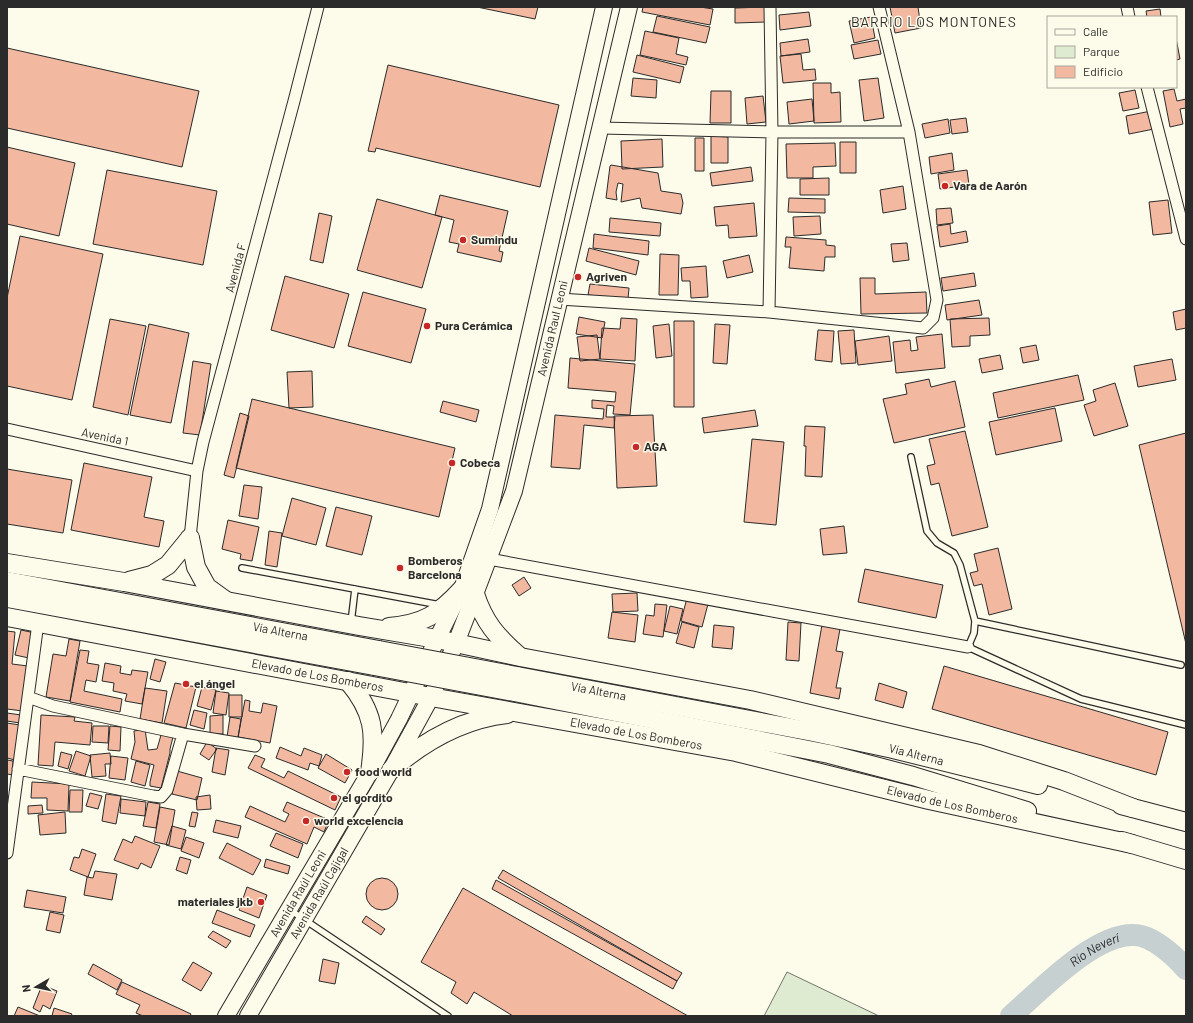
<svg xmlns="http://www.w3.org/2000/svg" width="1193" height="1023" font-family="Barlow,sans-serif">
	<rect width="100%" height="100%" fill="#fdfbea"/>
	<path fill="#deebd1" stroke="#74746e" d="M787 972 879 1016H764Z"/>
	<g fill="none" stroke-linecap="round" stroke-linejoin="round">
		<path stroke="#c7d0d0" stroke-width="22" id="s1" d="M1011 1016C1041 990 1093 934 1134 935 1152 935 1175 956 1186 969"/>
	</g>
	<path fill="#f2b8a0" stroke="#2b2b2b" d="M477 7H538L535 19Z
		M643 7H700L713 9 710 25 642 12Z
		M765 7 766 22 735 23V8Z
		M890 7H918L921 28 895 33Z
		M1160 9 1161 17H1147L1146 11Z
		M809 12 811 26 780 30 779 15Z
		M657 16 710 27 706 43 653 32Z
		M871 17 875 38 854 43 849 21Z
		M645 31 679 38 676 54 688 57 686 65 640 55Z
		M1176 38 1180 59 1176 60Z
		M808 39 810 52 781 56 780 43Z
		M878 40 881 54 854 59 851 45Z
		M7 48 199 91 182 167 7 128Z
		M801 54 803 70 815 69 816 80 783 83 780 56Z
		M637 55 684 67 680 83 633 72Z
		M388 65 559 105 540 187 376 148 375 152 368 151Z
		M633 78 657 80 656 98 631 96Z
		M878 78 884 118 864 121 859 80Z
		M813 83H831V93L840 92 841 122 814 123Z
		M1174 89 1177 101 1186 99V108L1180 109 1183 124 1170 127 1163 91Z
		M1135 90 1139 108 1123 111 1119 93Z
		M711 91H731V123H710Z
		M763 96 766 122 747 124 745 98Z
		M812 99 814 121 789 124 787 102Z
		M1151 111 1154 129 1129 134 1126 116Z
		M966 118 968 132 952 134 950 120Z
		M948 119 950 133 925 138 922 124Z
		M711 136 728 137V163H711Z
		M695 138H704V171H695Z
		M662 139 663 167 622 169 621 141Z
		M840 142H856V173H840Z
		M835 143 836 166 813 167V178H787L786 144Z
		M7 147 75 163 59 236 7 224Z
		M952 153 954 170 931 174 929 157Z
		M611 165 658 173 661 191 681 194 683 203 681 214 642 208 640 198 621 202 623 184 618 183 616 192 617 200 606 198 610 166Z
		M751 167 753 181 712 186 710 173Z
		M107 170 217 191 203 265 93 244Z
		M967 170 969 185 940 189 938 174Z
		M829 178V195H800V179Z
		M903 186 906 209 883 213 880 190Z
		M440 195 508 211 499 251 503 252 501 262 457 252 459 244 449 242 454 220 435 215Z
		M789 198 825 199V213L788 212Z
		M377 199 442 217 422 288 357 270Z
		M1168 200 1172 233 1153 235 1149 202Z
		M754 203 757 236 729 238 728 225 716 226 714 207Z
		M951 208 953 223 937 225 936 209Z
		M319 213 332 216 323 263 310 260Z
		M820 216 821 234 794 236 793 217Z
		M610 218 661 223 660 236 609 232Z
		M950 224 951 234 966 231 968 242 940 247 937 226Z
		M594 234 649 241 648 255 593 248Z
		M20 236 103 254 72 400 7 386V298Z
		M786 237 826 240V245L835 246V257H825L824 271 789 268 791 247H785Z
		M907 243 909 260 893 262 891 244Z
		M589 248 639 261 636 275 586 261Z
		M660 254 679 255 678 295H659Z
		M749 255 753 272 727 278 723 261Z
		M706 266 708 297 691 298 690 281H682L681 268Z
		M974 273 976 286 943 291 941 278Z
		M285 276 349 294 334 348 271 330Z
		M860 278H875V294L926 292 927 313 861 314Z
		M590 284 629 288 628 299 588 295Z
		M363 292 426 309 411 363 348 346Z
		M979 300 982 315 947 320 945 305Z
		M1186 309V328L1176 330 1173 312Z
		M579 317 605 322 602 338 576 334Z
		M621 318 637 319 635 361 600 359 602 328 620 329Z
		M989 318 990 335 970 336V346L952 347 950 319Z
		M110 319 146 326 128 415 93 407Z
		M674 321H694V407H674Z
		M149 324 189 333 171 423 130 415Z
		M669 324 672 356 656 358 653 326Z
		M715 324 730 325 727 364 713 363Z
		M818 330 834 331 832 362 815 360Z
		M854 330 856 363 841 364 838 331Z
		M942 334 945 368 896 373 893 342 910 340 911 351 918 350 916 337Z
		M597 335 600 359 580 361 577 337Z
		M889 336 892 361 858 365 855 341Z
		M1036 345 1039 360 1023 363 1020 348Z
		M1000 355 1003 369 982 373 979 359Z
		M570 358 635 364 630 415 613 414 614 406 607 405 606 417H615L614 428 584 425 580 469 551 467 555 415 603 419 604 409 592 408V400L615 402 616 392 568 388Z
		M1172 359 1176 380 1138 387 1134 366Z
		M193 361 211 364 200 435 183 433Z
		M312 371 313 407 289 408 287 372Z
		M1078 375 1084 400 998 418 993 393Z
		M929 379 931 387 955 381 965 427 894 443 883 399 907 394 905 384Z
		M1115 383 1128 426 1094 436 1084 405 1096 401 1093 390Z
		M252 399 455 448 439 517 236 468Z
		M443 401 479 410 476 422 440 412Z
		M1055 408 1062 441 996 455 989 422Z
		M755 410 758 426 704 433 702 418Z
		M240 413 249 416 234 478 224 475Z
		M653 415 657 486 617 488 614 416Z
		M805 426 825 427 822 477 805 476 806 446H804Z
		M965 431 988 527 952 536 939 483 931 485 927 466 935 464 929 439Z
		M1186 433V644L1139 445Z
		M752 439 784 442 776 525 744 522Z
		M84 463 152 477 144 517 164 521 159 547 71 530Z
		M7 469 72 480 63 533 7 524Z
		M244 485 262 487 258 519 239 516Z
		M292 498 326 508 316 545 282 536Z
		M336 507 372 516 362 555 326 546Z
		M228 520 259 527 252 561 240 559 241 554 222 549Z
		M844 526 847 553 823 555 820 529Z
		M269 531 282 533 277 567 265 565Z
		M998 548 1012 609 989 615 982 584 974 586 970 573 978 571 974 554Z
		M865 569 943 585 936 618 858 602Z
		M524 577 531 588 519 596 512 585Z
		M637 593 638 611 613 612 612 594Z
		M687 598 708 604 702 627 681 621Z
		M655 604 667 605 663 637 643 634 646 615 654 616Z
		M670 606 683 609 677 634 664 631Z
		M612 612 638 615 635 642 608 638Z
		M682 622 699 627 694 648 676 643Z
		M788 622 801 623 799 661 786 660Z
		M714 625 734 627 732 649 712 647Z
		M822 625 840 629 836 651 843 652 836 688H841L839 699 810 693Z
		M21 630 35 633 29 658 15 655Z
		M7 631 15 632 12 664 28 666 23 711 7 709Z
		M69 639 80 641 70 701 46 697 53 654 66 656Z
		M80 650 89 651 87 663 99 665 96 682 86 680 84 691 122 699 120 712 70 702Z
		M155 659 166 662 160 682 150 679Z
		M105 663 121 666 120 673 131 675 132 670 148 672 142 704 125 701 127 694 113 691 114 683 102 681Z
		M944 666 1168 732 1156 775 932 709Z
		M175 683 196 687 186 728 164 723Z
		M879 683 907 692 903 708 875 700Z
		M202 687 216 690 211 710 197 706Z
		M145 688 167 691 162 723 140 719Z
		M216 691 229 693 226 715 213 713Z
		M229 695H242V717H229Z
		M245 700 250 701 249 711 261 713 263 703 277 706 270 743 238 737Z
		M194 710 207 713 204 729 190 725Z
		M7 713 21 715 20 723 7 721Z
		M41 715 75 717 74 721 92 723 90 745 55 742 53 766 38 765Z
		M223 715V734H210V716Z
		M230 717 241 719 238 738 227 737Z
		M7 723 20 725 15 760 7 758Z
		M93 726H109L108 743 92 742Z
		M110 726 121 727 120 751 108 750Z
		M145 729 148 750 157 749 161 735 174 733 170 749V753L161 788 150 786V782L154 765 131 759 135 742 134 731Z
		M207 742 217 749 209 760 200 754Z
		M280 747 301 756 304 748 322 755 319 766 310 763 308 770 276 758Z
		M216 748 229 750 225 775 212 772Z
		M76 751 91 756 85 776 69 771Z
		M61 752 72 755 68 769 58 766Z
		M110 753 111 764H105L106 776 92 777 90 755Z
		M326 754 352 770 345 783 318 768Z
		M255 755 265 759 261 767 284 778 288 771 341 797 335 810 248 768Z
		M111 756 128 758 125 780 109 778Z
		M7 760 13 761V775L7 774Z
		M136 761 150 765 145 786 131 782Z
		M177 771 202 778 197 800 172 794Z
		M32 782 69 784 68 811 47 810V798H31Z
		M70 790H83L82 812H69Z
		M90 793 102 796 98 809 86 806Z
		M106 794 121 796 116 824 102 821Z
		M210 795 211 809 197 810 196 797Z
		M121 799 146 802 145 816 120 813Z
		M148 802 160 804 156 828 143 826Z
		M287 802 329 820 324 832 314 827 307 844 245 817 250 806 285 822 289 814 283 811Z
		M42 805 43 813 28 814V806Z
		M160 807 175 810 169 845 154 842Z
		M65 812 66 833 40 835 38 815Z
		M192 812 198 813 195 827 189 826Z
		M216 820 241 826 238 838 213 832Z
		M172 826 186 830 181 849 166 845Z
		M276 833 303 844 298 858 270 846Z
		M135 836 160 846 151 868 141 863 138 869 114 860 123 839 132 843Z
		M186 837 204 843 199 858 181 851Z
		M227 843 261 860 253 875 219 858Z
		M82 849 96 854 88 877 70 870 74 857 79 858Z
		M180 857 191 860 187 874 176 870Z
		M266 859 290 866 288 874 264 867Z
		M503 870 682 973 677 981 498 878Z
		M95 871 117 874 112 900 84 895 87 877 93 878Z
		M366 894a16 16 0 1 1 32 0a16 16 0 1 1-32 0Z
		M496 880 677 981 673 989 492 889Z
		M247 887 267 895 259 918 239 910Z
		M463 888 688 1016H513L474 992 467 1004 451 993 456 982 421 962Z
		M27 890 66 897 63 913 24 907Z
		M217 910 255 925 250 937 212 923Z
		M50 912 64 915 60 933 46 930Z
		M366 916 385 929 381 935 362 922Z
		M213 931 231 941 226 948 208 937Z
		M323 959 339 963 335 984 319 981Z
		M193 962 212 973 201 991 182 980Z
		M93 964 122 980 117 990 88 974Z
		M122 982 191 1014 190 1016H143L136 1013 140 1005 116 994Z
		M42 985 57 991 50 1009 43 1005 40 1012 33 1008Z
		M18 1007 40 1016H14Z
		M54 1008 72 1014 71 1016H52Z"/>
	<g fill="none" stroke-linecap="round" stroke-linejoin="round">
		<g stroke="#2b2b2b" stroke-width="8">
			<path id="service" d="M911 457 927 531 937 543 954 553 960 565 975 621 974 633 968 647 1081 699 1186 725
				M242 568 440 605
				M975 621 1181 665
				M351 623 355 589
				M290 910 448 1016"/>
		</g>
		<g stroke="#2b2b2b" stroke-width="13">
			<path id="minor" d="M1127 7 1129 17
				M1147 87 1186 239
				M601 128 772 132H909
				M559 299 769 312 923 328 933 318 937 300 909 132 879 7
				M769 312 772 132 770 8
				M7 429 197 471
				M190 538 197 471 203 442 294 101 318 7
				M489 559 968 647
				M28 697 53 706 183 734 255 746
				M18 769 153 796 161 797 167 790 183 734
				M7 853 38 623"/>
		</g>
		<g stroke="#2b2b2b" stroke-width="18">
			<g id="secondary">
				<path id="s2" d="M226 1016 370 772 399 719 437 639 462 589 490 509 604 7"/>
				<path id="s3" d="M248 1016 391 770 431 697 456 643 475 594 514 491 629 7"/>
			</g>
		</g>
		<g stroke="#2b2b2b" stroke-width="20">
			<g id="trunk">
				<path d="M190 538 196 567 207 587 225 600"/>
				<path d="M7 563 124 582 359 626 437 639 520 657 750 700 979 754 1064 781 1133 808"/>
				<path id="s4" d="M7 581 379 650"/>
				<path d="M129 581 152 575 168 565 190 538"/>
				<path d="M475 594C484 622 497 637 519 656"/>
				<path d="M7 598 374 666"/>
				<path id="s5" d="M7 617 431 697 736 752 929 800 1132 844"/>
				<path d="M389 627C424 624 439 614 462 589"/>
				<path id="s6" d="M517 676 813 732 893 749 1038 785"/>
				<path d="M348 681C374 712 376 733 370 772"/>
				<path d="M514 692 829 754 913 776 1027 811"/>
				<path d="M391 770C424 741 463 719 507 714"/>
				<path d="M1121 805 1186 822"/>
				<path d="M1122 841 1186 860"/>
			</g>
		</g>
		<use href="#service" stroke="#fdfbea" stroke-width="5.5"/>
		<use href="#minor" stroke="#fdfbea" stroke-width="11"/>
		<use href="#secondary" stroke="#fdfbea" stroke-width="16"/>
		<use href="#trunk" stroke="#fdfbea" stroke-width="18"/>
		<g stroke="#2b2b2b" stroke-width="20" stroke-linecap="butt">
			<path id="trunk-bridge" d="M379 650 517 676
				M374 666 514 692"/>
		</g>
		<use href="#trunk-bridge" stroke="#fdfbea" stroke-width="18"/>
	</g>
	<g fill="#c62828" stroke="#fdfbea" stroke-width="1.5">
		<circle cx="945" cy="186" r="4"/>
		<circle cx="463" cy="240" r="4"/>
		<circle cx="578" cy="277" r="4"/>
		<circle cx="427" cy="326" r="4"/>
		<circle cx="636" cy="447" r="4"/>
		<circle cx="452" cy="463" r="4"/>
		<circle cx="400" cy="568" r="4"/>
		<circle cx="186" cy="684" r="4"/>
		<circle cx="347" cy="772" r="4"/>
		<circle cx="334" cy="798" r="4"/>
		<circle cx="306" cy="821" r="4"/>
		<circle cx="261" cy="902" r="4"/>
	</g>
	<g text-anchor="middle" stroke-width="3" stroke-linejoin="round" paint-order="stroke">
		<g font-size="12" font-weight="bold" fill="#2b2b2b" stroke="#fdfbea" text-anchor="start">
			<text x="953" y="190">Vara de Aarón</text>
			<text x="471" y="244">Sumindu</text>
			<text x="586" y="281">Agriven</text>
			<text x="435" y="330">Pura Cerámica</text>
			<text x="644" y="451">AGA</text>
			<text x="460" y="467">Cobeca</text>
			<text x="408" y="565">Bomberos<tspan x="408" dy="14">Barcelona</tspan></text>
			<text x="194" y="688">el ángel</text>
			<text x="355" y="776">food world</text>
			<text x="342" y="802">el gordito</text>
			<text x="314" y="825">world excelencia</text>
			<text x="253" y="906" text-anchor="end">materiales jkb</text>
		</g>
		<g font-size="12" fill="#2b2b2b" stroke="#fdfbea">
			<text transform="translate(236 268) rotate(-75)" y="4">Avenida F</text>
			<text dy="4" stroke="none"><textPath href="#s3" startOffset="757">Avenida Raul Leoni</textPath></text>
			<text transform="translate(105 437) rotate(12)" y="4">Avenida 1</text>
			<text dy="4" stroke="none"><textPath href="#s4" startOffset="278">Vía Alterna</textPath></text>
			<text dy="4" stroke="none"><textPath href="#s5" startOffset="316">Elevado de Los Bomberos</textPath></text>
			<text dy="4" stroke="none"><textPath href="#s6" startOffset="83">Vía Alterna</textPath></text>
			<text dy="4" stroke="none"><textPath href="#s5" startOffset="640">Elevado de Los Bomberos</textPath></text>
			<text dy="4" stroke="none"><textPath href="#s6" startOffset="407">Vía Alterna</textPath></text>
			<text dy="4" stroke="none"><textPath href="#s5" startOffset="964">Elevado de Los Bomberos</textPath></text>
			<text dy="4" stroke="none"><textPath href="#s3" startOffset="142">Avenida Raúl Cajigal</textPath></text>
			<text dy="4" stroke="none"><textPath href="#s2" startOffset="142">Avenida Raúl Leoni</textPath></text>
		</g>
		<g font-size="13" font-style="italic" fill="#2b2b2b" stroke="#fdfbea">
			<text dy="5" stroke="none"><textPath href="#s1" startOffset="107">Río Neverí</textPath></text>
		</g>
		<g font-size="14" letter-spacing="1" fill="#2b2b2b" stroke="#fdfbea">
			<text x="934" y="27">BARRIO LOS MONTONES</text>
		</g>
	</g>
	<rect width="1193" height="1023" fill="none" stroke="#2b2b2b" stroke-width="16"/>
	<rect x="1047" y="16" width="130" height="72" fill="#fdfbea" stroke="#a9a89e"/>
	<rect x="1055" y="29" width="20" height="6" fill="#fdfbea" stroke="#a9a89e"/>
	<text x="1083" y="36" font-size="12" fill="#2b2b2b">Calle</text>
	<rect x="1055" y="46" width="20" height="12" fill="#deebd1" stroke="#a9a89e"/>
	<text x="1083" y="56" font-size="12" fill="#2b2b2b">Parque</text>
	<rect x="1055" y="66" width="20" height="12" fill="#f2b8a0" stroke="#a9a89e"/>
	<text x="1083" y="76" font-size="12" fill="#2b2b2b">Edificio</text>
	<g transform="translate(36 987) rotate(261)" stroke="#fdfbea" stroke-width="3" paint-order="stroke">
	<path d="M0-3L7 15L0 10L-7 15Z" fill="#2b2b2b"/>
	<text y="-6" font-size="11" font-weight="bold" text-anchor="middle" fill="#2b2b2b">N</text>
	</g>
</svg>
